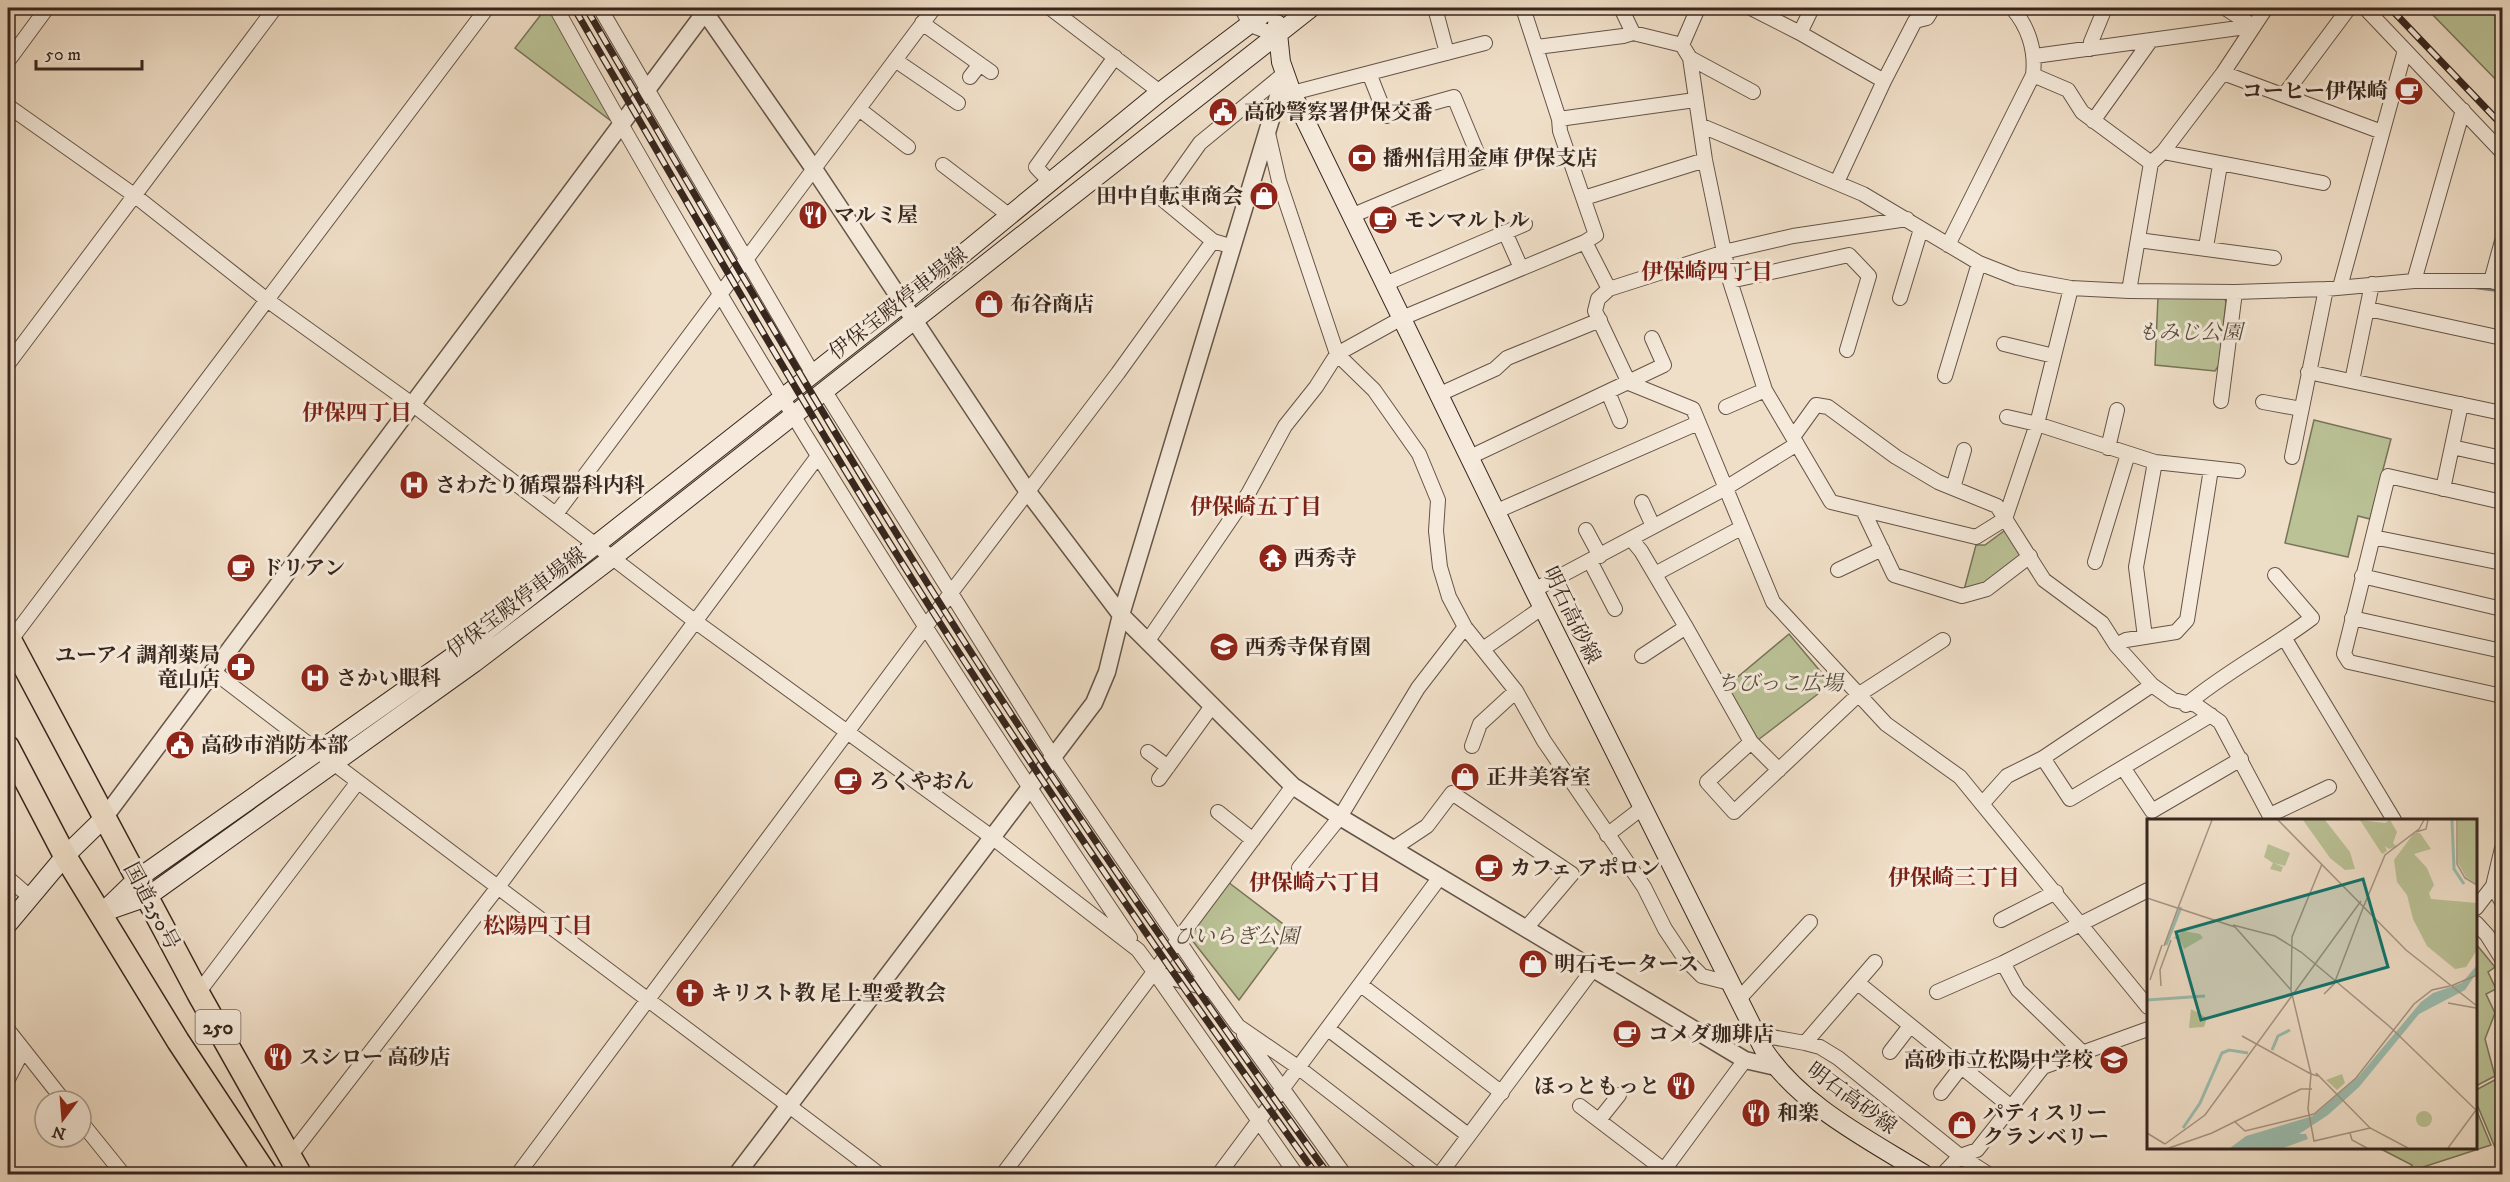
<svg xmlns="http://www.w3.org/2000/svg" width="2510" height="1182" font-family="'IM FELL DW Pica','Noto Serif JP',serif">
	<rect width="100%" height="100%" fill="#f0dfc8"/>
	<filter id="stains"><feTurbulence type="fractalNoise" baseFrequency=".00333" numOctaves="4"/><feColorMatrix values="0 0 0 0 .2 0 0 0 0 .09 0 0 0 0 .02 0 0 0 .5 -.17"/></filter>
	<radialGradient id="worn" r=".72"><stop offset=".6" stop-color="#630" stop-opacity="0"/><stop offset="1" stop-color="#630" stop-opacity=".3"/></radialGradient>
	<path fill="#bac296" stroke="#78745a" stroke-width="1.5" d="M546 8H549L615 117 610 120 515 48Z
		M2434 8H2502V86L2432 14Z
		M2158 297H2224L2226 302 2219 365 2215 371 2155 365Z
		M2314 420 2391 439 2370 519 2358 516 2348 557 2285 543Z
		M2004 531H2010L2025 550 1998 581 1964 590 1976 545H1985Z
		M1789 634 1831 684 1758 740 1727 686Z
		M1228 882 1291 930 1239 1000 1188 935Z
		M2476 944 2495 967 2488 972 2496 989 2486 994 2495 1013 2485 1039 2495 1076 2476 1086Z
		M2502 1076V1156L2499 1157 2476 1102V1090Z
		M2476 1109 2491 1145 2408 1172 2412 1165 2379 1148H2476Z"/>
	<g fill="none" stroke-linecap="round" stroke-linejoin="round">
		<path stroke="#738175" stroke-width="4.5" d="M2476 287 2500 290"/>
		<g stroke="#655448" stroke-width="16">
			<path id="minor" d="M556 8C732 327 926 636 1130 938
				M600 8 813 374
				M1050 8 1160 92
				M1242 8 1250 25 1277 35
				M1435 8 1447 53
				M1621 8 1633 33 1682 45 1690 58 1705 160 1730 281 1765 390 1831 502 1976 537 2005 519 2037 424 2071 288
				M1751 8 1800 33 1884 81 1837 182
				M2365 8 2502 152
				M922 23 991 72
				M1800 33 1812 8
				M1682 45 1698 8
				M1537 47 1623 36 1633 33
				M2090 49 2091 42 2105 8
				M2035 56 2253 26 2225 8
				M1690 58 1753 92
				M895 60 958 103
				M8 61 47 8
				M1369 73 1386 116 1454 97 1481 162
				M2223 73 2382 132
				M2033 75 2068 90 2082 112 2151 163 2163 152 2223 73 2266 8
				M970 77 980 64
				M1884 81 1915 21 1927 18 1933 8
				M1292 93 1485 43
				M2284 95 2349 8
				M8 106 134 195 267 300 412 404 696 622 993 838 1138 950 1155 973 1212 990 1238 1026 1299 1068 1436 1174
				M859 109 908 147
				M1559 119 1695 100
				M2093 121 2151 40
				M1702 126 1863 194 1979 263 2017 278 2071 288 2129 291 2235 292 2326 289 2414 281H2491L2502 284
				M1268 133 1279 181 1337 354 1374 390 1419 454 1438 500 1436 531 1440 567 1449 597 1465 627 1516 691 1544 741 1644 887 1665 929 1685 959 1702 976 1730 983
				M2163 152 2323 183
				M943 165 1010 216
				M1051 183 1036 167 1115 57
				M1584 198 1705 160
				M1351 216 1499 154
				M1505 232 1521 268
				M2138 240 2274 258
				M1213 241 1161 198 1200 143 1285 73
				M1585 242 1609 289 1598 299 1595 311 1629 383 1693 409 1773 602 1886 724 1960 777 2148 1007
				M1948 245 2033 75C2036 50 2028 26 2012 8
				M2206 247 2220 165
				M1730 281 1849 255 1869 276 1847 350
				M2414 281 2463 110
				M2491 281 2502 241
				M1385 284 1525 224
				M2340 287 2405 50
				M1609 289 1728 251 1793 236 1907 219
				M2129 291 2151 163
				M1900 298 1921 229
				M2368 309 2502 338
				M2004 344 2054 356
				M8 364 275 8
				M2308 372 2502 413
				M1945 376 1979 263
				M2352 381 2372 284
				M824 390 1054 758 1212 990
				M1608 392 1620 421
				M1440 394 1495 369 1507 358 1600 320
				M2221 401 2235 292
				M2263 402 2301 409
				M1726 407 1765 390
				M2007 417 2037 424 2155 462 2238 471
				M1793 437 1816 405 1828 407 1896 457 1938 482 1997 506 2044 580 2102 623 2116 645 2152 685 2173 700 2196 705 2220 722 2272 820
				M2452 447 2502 458
				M2108 448 2117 410
				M1470 457 1664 365 1652 338
				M2292 457 2326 289
				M1953 488 1964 450
				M2443 489 2461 404
				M1642 502 1653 526
				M2502 502 2388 476 2344 654 2349 662 2502 696
				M1863 510 1894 575 1962 596 1987 589 2030 556
				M1497 511 1698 423
				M556 514 934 8
				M1586 530 1600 556
				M2373 537 2502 563
				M1631 539 1641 551 1686 627 1751 742 1779 770
				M1590 561 1615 609
				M2095 562 2128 454
				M1838 570 1882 549
				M1655 574 1741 528
				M2362 576 2502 609
				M1534 590 1724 489 1797 444
				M2352 618 2502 651
				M2145 637 2136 567 2155 462
				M2285 639 2394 820
				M10 641 487 8
				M1147 642 1248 494 1285 426 1316 387 1337 354 1402 318 1585 242 1596 235 1560 131 1559 119 1523 8
				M2116 645 2126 640 2176 632 2187 620 2211 469
				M1483 649 1543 607
				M1642 656 1686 627
				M214 672C434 841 658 1006 879 1174
				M2186 705C2225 672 2271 649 2312 618L2275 575
				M1751 742 1707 782 1734 812 1858 695 1943 640
				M1472 746 1480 724 1516 691
				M1148 752 1168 767
				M2043 758 2070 799 2211 715
				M2124 769 2152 811 2241 759
				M1159 779 1212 706
				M1982 804 2007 776 2043 758 2152 685
				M1218 812 1253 840
				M2270 815 2329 787
				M1607 835 1642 808
				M1394 848 1427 826 1452 793 1572 874 1527 927
				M1299 868 1340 817 1418 688 1465 627
				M8 878 30 897
				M2501 884 2493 886 2502 902
				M2476 908 2493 886 2502 848
				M2001 920 2056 892
				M2476 923 2487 935 2502 959
				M2003 963 2018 990 2083 1053
				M1155 973 1296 1174
				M1858 983 2011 1107
				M1361 985 1502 1093
				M1937 992 2003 963 2148 890
				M198 993 357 783
				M1738 1000 1810 922
				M1328 1029 1468 1135
				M8 1030 64 1101
				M1755 1034 1805 1043 1820 1047 1838 1058 1960 1156 1988 1174
				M1244 1035 1344 1174
				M1805 1043 1875 962
				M1890 1052 1910 1026
				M8 1079 23 1050
				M1941 1093 1961 1067
				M1580 1106 1664 1170
				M1599 1120 1619 1095
				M81 1122 123 1174
				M290 1156 498 887 818 456
				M518 1174 950 594 1118 373 1213 241 1230 246
				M1003 1174 1293 786
				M1219 1174 1440 877
				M1440 1174 1594 968
				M1661 1174 1745 1060
				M1943 1174 1960 1156 1977 1150 2043 1067 2148 1029"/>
		</g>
		<g stroke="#655448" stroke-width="19">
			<path id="tertiary" d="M702 8 814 169 1028 492 1121 615 1293 786 1340 817 1745 1060 1776 1067
				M104 818 708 8
				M737 1174 1094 703 1107 672 1121 615 1285 73"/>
		</g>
		<g stroke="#37261e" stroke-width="20">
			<path id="secondary" d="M1277 24 1281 62 1292 93 1534 590 1764 1050C1801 1106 1868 1139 1924 1174
				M107 908 137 879 462 650 903 303 1160 92 1271 8
				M101 913 147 897 474 663 612 558 1311 8
				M8 924 65 856 104 818"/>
		</g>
		<g stroke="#37261e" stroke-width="25">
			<path id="trunk" d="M8 636 198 993 300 1174
				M8 747 65 856 178 1041 266 1174"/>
		</g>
		<use href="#minor" stroke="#f5eadb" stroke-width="14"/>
		<use href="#tertiary" stroke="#f5eadb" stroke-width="16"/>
		<use href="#secondary" stroke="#f5eadb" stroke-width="18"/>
		<use href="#trunk" stroke="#f0dfc8" stroke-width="22"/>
		<g stroke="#37261e" stroke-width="7">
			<path id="rail" d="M574 8C686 200 796 394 914 582 1041 784 1177 981 1316 1174
				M586 8C696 196 804 385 919 570 1048 777 1187 977 1328 1174
				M2390 8 2502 125"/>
		</g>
		<use href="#rail" stroke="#f5eadb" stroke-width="4.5" stroke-dasharray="14" stroke-linecap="butt"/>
	</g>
	<defs>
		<g id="cafe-disc" transform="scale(1.5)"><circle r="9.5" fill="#8f2418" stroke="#f5eadb"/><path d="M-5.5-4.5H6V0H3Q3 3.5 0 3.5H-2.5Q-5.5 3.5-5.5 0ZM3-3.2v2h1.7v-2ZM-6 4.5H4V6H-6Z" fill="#fff"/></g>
		<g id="civic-disc" transform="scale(1.5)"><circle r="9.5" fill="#8f2418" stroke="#f5eadb"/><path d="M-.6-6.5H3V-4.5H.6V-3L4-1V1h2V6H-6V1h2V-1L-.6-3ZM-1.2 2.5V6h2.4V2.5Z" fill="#fff"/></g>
		<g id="bank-disc" transform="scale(1.5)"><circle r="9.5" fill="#8f2418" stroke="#f5eadb"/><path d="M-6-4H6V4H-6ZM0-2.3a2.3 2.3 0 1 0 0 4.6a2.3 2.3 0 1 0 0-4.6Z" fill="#fff"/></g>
		<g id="shop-disc" transform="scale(1.5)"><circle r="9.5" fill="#8f2418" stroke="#f5eadb"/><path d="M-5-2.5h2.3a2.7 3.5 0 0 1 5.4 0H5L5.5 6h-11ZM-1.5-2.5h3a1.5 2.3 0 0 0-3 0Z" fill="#fff"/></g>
		<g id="restaurant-disc" transform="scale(1.5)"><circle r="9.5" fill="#8f2418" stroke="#f5eadb"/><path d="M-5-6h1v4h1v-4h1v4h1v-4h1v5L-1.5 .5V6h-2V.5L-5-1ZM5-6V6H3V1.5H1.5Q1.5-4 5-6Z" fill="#fff"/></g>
		<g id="hospital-disc" transform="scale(1.5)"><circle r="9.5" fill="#8f2418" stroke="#f5eadb"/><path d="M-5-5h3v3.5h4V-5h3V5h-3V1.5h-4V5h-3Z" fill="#fff"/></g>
		<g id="temple-disc" transform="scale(1.5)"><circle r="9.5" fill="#8f2418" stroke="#f5eadb"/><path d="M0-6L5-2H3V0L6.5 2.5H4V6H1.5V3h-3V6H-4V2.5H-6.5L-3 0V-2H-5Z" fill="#fff"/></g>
		<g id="school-disc" transform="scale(1.5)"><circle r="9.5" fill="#8f2418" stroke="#f5eadb"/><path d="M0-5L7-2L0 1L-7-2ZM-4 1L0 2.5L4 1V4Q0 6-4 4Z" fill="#fff"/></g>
		<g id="pharmacy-disc" transform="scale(1.5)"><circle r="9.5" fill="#8f2418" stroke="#f5eadb"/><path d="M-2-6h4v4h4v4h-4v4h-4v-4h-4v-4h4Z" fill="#fff"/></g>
		<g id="church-disc" transform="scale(1.5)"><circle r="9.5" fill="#8f2418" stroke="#f5eadb"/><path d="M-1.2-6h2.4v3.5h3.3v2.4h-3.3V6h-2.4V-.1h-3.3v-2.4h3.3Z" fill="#fff"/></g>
	</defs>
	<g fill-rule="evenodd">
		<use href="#cafe-disc" x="2409" y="91"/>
		<use href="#civic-disc" x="1223" y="112"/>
		<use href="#bank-disc" x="1362" y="158"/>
		<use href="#shop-disc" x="1264" y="196"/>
		<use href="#restaurant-disc" x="813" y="215"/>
		<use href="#cafe-disc" x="1383" y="220"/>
		<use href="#shop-disc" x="989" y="304"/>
		<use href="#hospital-disc" x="414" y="485"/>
		<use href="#temple-disc" x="1273" y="558"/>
		<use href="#cafe-disc" x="241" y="568"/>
		<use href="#school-disc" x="1224" y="647"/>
		<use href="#pharmacy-disc" x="241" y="667"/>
		<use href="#hospital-disc" x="315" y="678"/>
		<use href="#civic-disc" x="180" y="745"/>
		<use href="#shop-disc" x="1465" y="777"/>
		<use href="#cafe-disc" x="848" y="781"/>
		<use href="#cafe-disc" x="1489" y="868"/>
		<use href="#shop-disc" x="1533" y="964"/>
		<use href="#church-disc" x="690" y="993"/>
		<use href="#cafe-disc" x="1627" y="1034"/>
		<use href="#restaurant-disc" x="278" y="1057"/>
		<use href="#school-disc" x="2114" y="1060"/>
		<use href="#restaurant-disc" x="1681" y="1086"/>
		<use href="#restaurant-disc" x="1756" y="1113"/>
		<use href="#shop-disc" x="1962" y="1125"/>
	</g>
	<g text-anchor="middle" stroke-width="6" stroke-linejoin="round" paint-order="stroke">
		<rect fill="#f5eadb" stroke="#706157" stroke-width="1.5" x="195.5" y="1010" width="45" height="34" rx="4.5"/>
		<g font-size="20" font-weight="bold" fill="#37261e">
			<text x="218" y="1034">250</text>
		</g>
		<g font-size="21" font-weight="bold" fill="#37261e" stroke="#f5eadb" text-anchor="start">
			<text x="2388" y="98" text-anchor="end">コーヒー伊保崎</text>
			<text x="1244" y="119">高砂警察署伊保交番</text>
			<text x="1383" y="165">播州信用金庫 伊保支店</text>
			<text x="1243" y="203" text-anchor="end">田中自転車商会</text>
			<text x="834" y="222">マルミ屋</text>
			<text x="1404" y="227">モンマルトル</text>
			<text x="1010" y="311">布谷商店</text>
			<text x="435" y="492">さわたり循環器科内科</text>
			<text x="1294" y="565">西秀寺</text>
			<text x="262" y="575">ドリアン</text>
			<text x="1245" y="654">西秀寺保育園</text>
			<text x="220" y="662" text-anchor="end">ユーアイ調剤薬局<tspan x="220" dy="24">竜山店</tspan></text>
			<text x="336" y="685">さかい眼科</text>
			<text x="201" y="752">高砂市消防本部</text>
			<text x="1486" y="784">正井美容室</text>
			<text x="869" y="788">ろくやおん</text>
			<text x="1510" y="875">カフェ アポロン</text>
			<text x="1554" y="971">明石モータース</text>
			<text x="711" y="1000">キリスト教 尾上聖愛教会</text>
			<text x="1648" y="1041">コメダ珈琲店</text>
			<text x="299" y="1064">スシロー 高砂店</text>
			<text x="2093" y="1067" text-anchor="end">高砂市立松陽中学校</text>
			<text x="1660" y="1093" text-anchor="end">ほっともっと</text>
			<text x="1777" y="1120">和楽</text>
			<text x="1983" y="1120">パティスリー<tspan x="1983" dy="24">クランベリー</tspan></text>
		</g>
		<g font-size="21" fill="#37261e" stroke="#f5eadb">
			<text transform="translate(898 303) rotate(-38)" y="7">伊保宝殿停車場線</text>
			<text transform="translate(516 602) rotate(-37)" y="7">伊保宝殿停車場線</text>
			<text transform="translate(1572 615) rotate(64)" y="7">明石高砂線</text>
			<text transform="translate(152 906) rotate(62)" y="7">国道250号</text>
			<text transform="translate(1852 1098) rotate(36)" y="7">明石高砂線</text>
		</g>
		<g font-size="21" font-style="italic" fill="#584d3c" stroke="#f5eadb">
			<text x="2190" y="339">もみじ公園</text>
			<text x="1780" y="690">ちびっこ広場</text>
			<text x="1236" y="943">ひいらぎ公園</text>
		</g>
		<g font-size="22" font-weight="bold" fill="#7a1f14" stroke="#f5eadb">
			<text x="1707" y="279">伊保崎四丁目</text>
			<text x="357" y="420">伊保四丁目</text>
			<text x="1256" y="514">伊保崎五丁目</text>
			<text x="1954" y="885">伊保崎三丁目</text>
			<text x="1315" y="890">伊保崎六丁目</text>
			<text x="538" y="933">松陽四丁目</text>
		</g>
	</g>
	<g transform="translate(2147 819)">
		<rect width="330" height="330" fill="#f0dfc8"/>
		<path d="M311 1H330V65L319 58 311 44ZM121 25 143 34 138 47 127 44 136 48 134 53 123 50 126 44 117 38ZM37 112 53 115 56 119 37 130 33 121 26 119ZM44 190 60 199 57 208 42 209ZM195 255 198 264 190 271 179 261ZM269 300a8 8 0 1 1 16 0a8 8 0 1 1-16 0Z" fill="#bac296"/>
		<path d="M156 1H178L203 33 208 50 198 51 183 39ZM213 1 238 4 243 1 250 13 246 24 250 28 242 30 238 27 240 32 235 35ZM267 14H273L284 30 267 35 280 49 287 66 282 74 284 80 330 84V131L319 148 308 150 280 127 266 100 260 76 250 63 247 41Z" fill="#bac296"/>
		<path d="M330 146V153L318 171 272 195 212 268 181 296 152 315H159L161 320 136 329H83L99 317 166 297 212 257 274 183 286 174 315 164Z" fill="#9bbdaf"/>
		<path fill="none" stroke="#9bbdaf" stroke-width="3" d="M305 1 307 50 317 65M19 126 34 88M0 181 58 177M125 231 131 217 143 211M36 309 53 284 75 234 82 231 101 234"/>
		<path fill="none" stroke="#a69584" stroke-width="1.5" d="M131 1 259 131 330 187M310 1V45L318 59 330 66M269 13 279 10 281 1M0 79 88 108 144 171 164 255 171 257M31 89 65 1M216 89 238 36 272 10 277 1M86 106 128 117 154 133 242 207 330 292M17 127 31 89M3 161 15 126M14 167 13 151 24 121M304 167 330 156M144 170 145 118 175 45M177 175 187 165 216 89M301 184 329 189M95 217 164 255 161 290 167 322 223 309M169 254 223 309 261 329M87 302 98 312 167 295 209 259 267 185 285 171 303 167M0 314 18 325M203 314 205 321 220 329M18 325 58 296 214 82M22 329 65 314 154 270H165M301 329 329 291"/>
		<path fill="#0f766e" fill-opacity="0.15" stroke="#0f766e" stroke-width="3" d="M216 60 241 148 54 201 29 113Z"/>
		<rect width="330" height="330" fill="none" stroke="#37261e" stroke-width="3"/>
	</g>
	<rect width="2510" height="1182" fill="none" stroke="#f0dfc8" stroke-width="30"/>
	<rect x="9" y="9" width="2492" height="1164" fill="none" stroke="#37261e" stroke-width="3"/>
	<rect x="15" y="15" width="2480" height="1152" fill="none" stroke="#37261e" stroke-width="1.5"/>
	<g transform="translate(63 1119) rotate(196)"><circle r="28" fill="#f5eadb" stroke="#a99c8f" stroke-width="1.5"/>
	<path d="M0-4.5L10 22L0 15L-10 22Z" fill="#8f2418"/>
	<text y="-9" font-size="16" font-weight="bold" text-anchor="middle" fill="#37261e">N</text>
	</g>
	<path d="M36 60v9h106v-9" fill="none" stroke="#37261e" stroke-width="3"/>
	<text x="45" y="60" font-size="18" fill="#37261e" stroke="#f5eadb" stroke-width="4.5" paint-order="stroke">50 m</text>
	<rect width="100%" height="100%" filter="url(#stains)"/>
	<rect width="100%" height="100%" fill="url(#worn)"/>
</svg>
